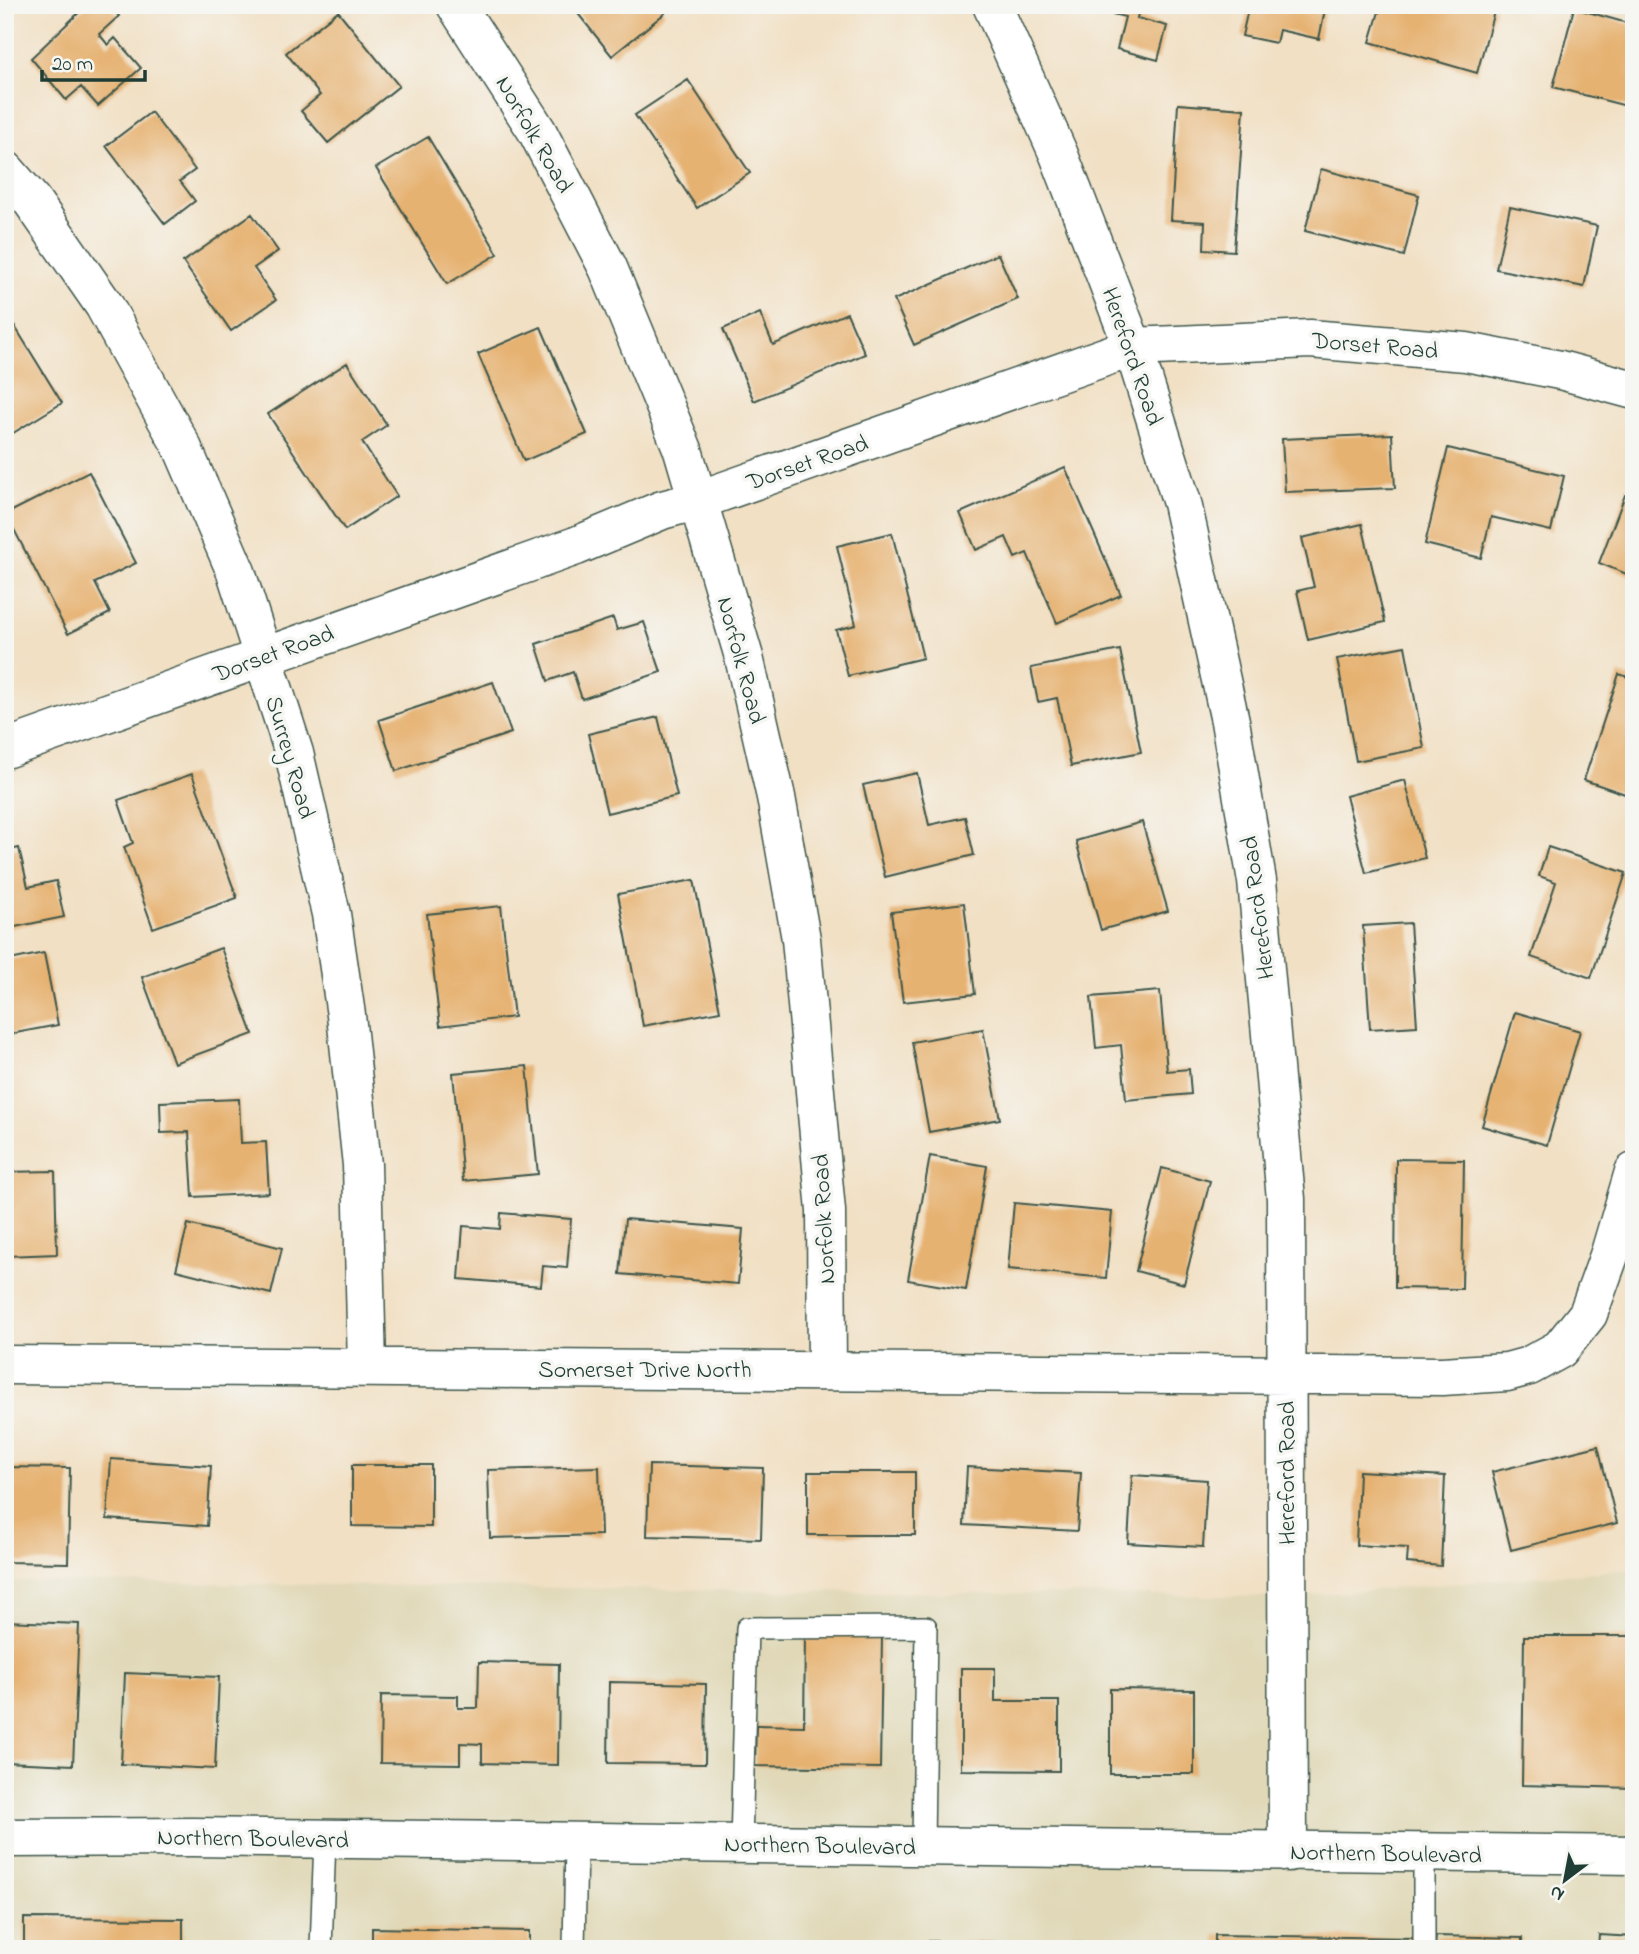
<svg xmlns="http://www.w3.org/2000/svg" width="1639" height="1954" font-family="'Indie Flower',sans-serif">
	<rect width="100%" height="100%" fill="#f6f6f2"/>
	<filter id="ink" filterUnits="userSpaceOnUse"><feTurbulence type="fractalNoise" baseFrequency=".0143" numOctaves="2"/><feDisplacementMap in="SourceGraphic" scale="14" xChannelSelector="R" yChannelSelector="G"/><feConvolveMatrix kernelMatrix="1 2 1 2 8 2 1 2 1" color-interpolation-filters="sRGB"/></filter>
	<filter id="wash" filterUnits="userSpaceOnUse"><feTurbulence type="fractalNoise" baseFrequency=".00686" numOctaves="4" result="noise"/><feDisplacementMap in="SourceGraphic" scale="28" xChannelSelector="R" yChannelSelector="G"/><feGaussianBlur stdDeviation="1.57" result="paint"/><feColorMatrix in="noise" values="0 0 0 0 0 0 0 0 0 0 0 0 0 0 0 0 0 1.4 0 .05"/><feComposite in="paint" operator="in"/></filter>
	<g filter="url(#wash)">
		<rect width="100%" height="100%" fill="#f1e0c4"/>
		<path fill="#e0d8b7" d="M1634 1569V1949H5V1581L1287 1597Z"/>
		<g id="blocks">
			<path fill="#e6b272" d="M87 5H109L119 16 99 34 108 45 115 38 141 68 98 106 81 87 66 100 31 58Z
				M571 5H659L665 13 612 56Z
				M1097 5H1140L1137 18 1167 26 1158 60 1117 49 1125 17 1096 10Z
				M1249 5H1326L1319 39 1279 30 1276 43 1242 36Z
				M1381 5H1485L1495 8 1477 73 1370 42Z
				M1574 8 1634 25V108L1553 87Z
				M338 11 399 86 328 143 301 111 320 95 286 53Z
				M688 80 750 173 697 208 635 115Z
				M1178 104 1244 109 1234 251 1204 249 1205 222 1171 220Z
				M151 112 195 170 180 181 195 201 165 224 106 146Z
				M428 137 498 254 447 284 376 168Z
				M1321 169 1419 195 1404 256 1305 231Z
				M1510 207 1597 226 1584 287 1496 269Z
				M252 214 278 251 254 268 276 300 231 331 183 262Z
				M998 254 1018 299 914 345 894 300Z
				M760 313 773 345 847 313 865 354 754 401 723 329Z
				M14 325 62 403 5 438V330Z
				M541 327 587 434 524 461 478 354Z
				M347 363 387 425 362 442 397 496 345 530 268 414Z
				M1392 434 1395 488 1285 492 1282 439Z
				M1448 448 1564 476 1551 531 1491 517 1481 558 1425 544Z
				M1065 467 1121 595 1057 623 1027 553 1015 558 1006 537 976 550 960 513Z
				M89 472 136 563 95 583 110 613 68 634 6 514Z
				M1625 495 1634 498V577L1599 563Z
				M1362 524 1385 622 1308 640 1297 591 1314 587 1302 538Z
				M892 533 923 658 848 676 836 630 856 625 837 546Z
				M613 618 617 630 644 622 661 672 582 699 573 672 548 681 536 644Z
				M1405 646 1424 748 1356 761 1337 659Z
				M1120 650 1141 752 1071 766 1057 698 1038 702 1031 668Z
				M1619 674 1634 679V797L1584 780Z
				M493 682 511 733 396 771 379 720Z
				M658 717 677 796 607 813 588 734Z
				M917 773 929 825 965 817 974 855 885 877 863 785Z
				M192 774 237 898 153 928 124 847 133 843 118 800Z
				M1405 780 1425 858 1366 873 1346 796Z
				M1142 822 1168 911 1101 930 1076 841Z
				M1548 847 1626 873 1591 978 1531 957 1556 882 1539 876Z
				M19 848 28 887 56 881 64 917 5 929V851Z
				M694 880 720 1011 643 1026 618 894Z
				M964 903 975 994 903 1002 891 912Z
				M501 906 514 1017 440 1026 427 914Z
				M1410 923 1417 1026 1370 1029 1363 926Z
				M221 948 253 1034 174 1063 142 977Z
				M44 953 58 1025 5 1035V961Z
				M1160 991 1167 1071 1189 1069 1191 1094 1126 1100 1121 1045 1096 1048 1091 997Z
				M1515 1012 1580 1031 1547 1145 1482 1126Z
				M983 1029 1000 1119 929 1132 912 1042Z
				M527 1066 538 1174 463 1181 453 1073Z
				M239 1099 241 1143 266 1142 269 1193 193 1197 189 1132 161 1133 160 1102Z
				M930 1156 987 1166 966 1290 908 1280Z
				M1396 1159 1464 1160 1462 1289 1395 1288Z
				M1162 1168 1210 1181 1184 1284 1136 1271Z
				M55 1171 57 1254 5 1256V1172Z
				M1014 1203 1112 1212 1106 1278 1008 1269Z
				M501 1213 571 1219 567 1268 543 1266 541 1286 459 1279 463 1226 500 1229Z
				M625 1219 743 1229 738 1284 620 1274Z
				M188 1224 282 1248 271 1294 176 1270Z
				M1598 1446 1617 1523 1511 1550 1492 1472Z
				M111 1459 211 1466 207 1526 107 1519Z
				M352 1465H431V1527L352 1526Z
				M649 1465 763 1468 761 1539 647 1536Z
				M5 1467 70 1468 68 1563 5 1562Z
				M599 1467 601 1535 490 1538 488 1470Z
				M967 1467 1081 1473 1077 1531 964 1525Z
				M1359 1471 1445 1476 1441 1566 1407 1563 1408 1548 1356 1545Z
				M808 1472H915V1535H808Z
				M1132 1475 1207 1480 1203 1547 1128 1543Z
				M5 1621 79 1624 73 1765 5 1762Z
				M805 1635 882 1636 880 1768 755 1766 756 1725 804 1726Z
				M1524 1636H1634V1788L1522 1785Z
				M479 1662 559 1664 558 1765 482 1763V1744L460 1743V1764L380 1763 381 1695 458 1696V1708H478Z
				M961 1668H995V1701H1059V1771L961 1770Z
				M125 1673 219 1677 215 1769 121 1764Z
				M609 1682 706 1684 705 1764 608 1763Z
				M1110 1689 1194 1690V1774H1110Z
				M24 1918 183 1919V1949H24Z
				M372 1928 529 1931V1949H372Z
				M1215 1935 1416 1938V1949H1215Z
				M1599 1935 1634 1937V1949H1598Z
				M1436 1936 1522 1938V1949H1435Z
				M920 1941 1172 1944V1949H920Z"/>
		</g>
	</g>
	<g filter="url(#ink)">
		<use href="#blocks" fill-opacity="0" stroke="#3e554a" stroke-width="2"/>
		<g fill="none" stroke-linecap="round" stroke-linejoin="round">
			<g stroke="#3e554a" stroke-width="24">
				<path id="service" d="M741 1844 747 1628 926 1627 923 1847
					M321 1949 325 1839
					M574 1949 576 1842
					M1424 1949V1853"/>
			</g>
			<g stroke="#3e554a" stroke-width="41">
				<path id="minor" d="M456 5 537 131 608 268 683 450 744 657 776 797 801 939 826 1211 827 1371
					M992 5 1059 155 1133 347 1182 503 1230 721 1257 881 1286 1199 1288 1852
					M5 170 32 201 104 305 183 449 236 572 294 753 331 914 346 1015 362 1165 367 1367
					M5 749 576 546 662 510 696 501 1133 347 1310 339 1466 352 1560 370 1634 390
					M5 1365 1442 1376 1507 1372 1529 1366 1560 1349 1588 1314 1610 1253 1634 1172"/>
			</g>
			<g stroke="#3e554a" stroke-width="41">
				<path id="primary" d="M5 1838 193 1837 1634 1855"/>
			</g>
			<use href="#service" stroke="#fff" stroke-width="21"/>
			<use href="#minor" stroke="#fff" stroke-width="38"/>
			<use href="#primary" stroke="#fff" stroke-width="38"/>
		</g>
	</g>
	<g text-anchor="middle" stroke-width="7" stroke-linejoin="round" paint-order="stroke">
		<g font-size="24" fill="#1f3d34" stroke="#f6f6f2">
			<text transform="translate(535 134) rotate(60)" y="8">Norfolk Road</text>
			<text transform="translate(1375 345) rotate(5)" y="8">Dorset Road</text>
			<text transform="translate(1133 356) rotate(71)" y="8">Hereford Road</text>
			<text transform="translate(807 462) rotate(-19)" y="8">Dorset Road</text>
			<text transform="translate(273 653) rotate(-20)" y="8">Dorset Road</text>
			<text transform="translate(742 660) rotate(75)" y="8">Norfolk Road</text>
			<text transform="translate(291 757) rotate(74)" y="8">Surrey Road</text>
			<text transform="translate(1257 908) rotate(-97)" y="8">Hereford Road</text>
			<text transform="translate(823 1219) rotate(-93)" y="8">Norfolk Road</text>
			<text x="645" y="1377">Somerset Drive North</text>
			<text transform="translate(1286 1473) rotate(-90)" y="8">Hereford Road</text>
			<text transform="translate(253 1838) rotate(1)" y="8">Northern Boulevard</text>
			<text transform="translate(820 1845) rotate(1)" y="8">Northern Boulevard</text>
			<text transform="translate(1386 1853) rotate(1)" y="8">Northern Boulevard</text>
		</g>
	</g>
	<rect width="1639" height="1954" fill="none" stroke="#f6f6f2" stroke-width="28"/>
	<g transform="translate(1565 1880) rotate(212)" stroke="#f6f6f2" stroke-width="5" paint-order="stroke">
	<path d="M0-5L12 26L0 18L-12 26Z" fill="#1f3d34"/>
	<text y="-10" font-size="19" font-weight="bold" text-anchor="middle" fill="#1f3d34">N</text>
	</g>
	<path d="M42 70v10h103v-10" fill="none" stroke="#1f3d34" stroke-width="3.5"/>
	<text x="52" y="70" font-size="21" fill="#1f3d34" stroke="#f6f6f2" stroke-width="5" paint-order="stroke">20 m</text>
</svg>
